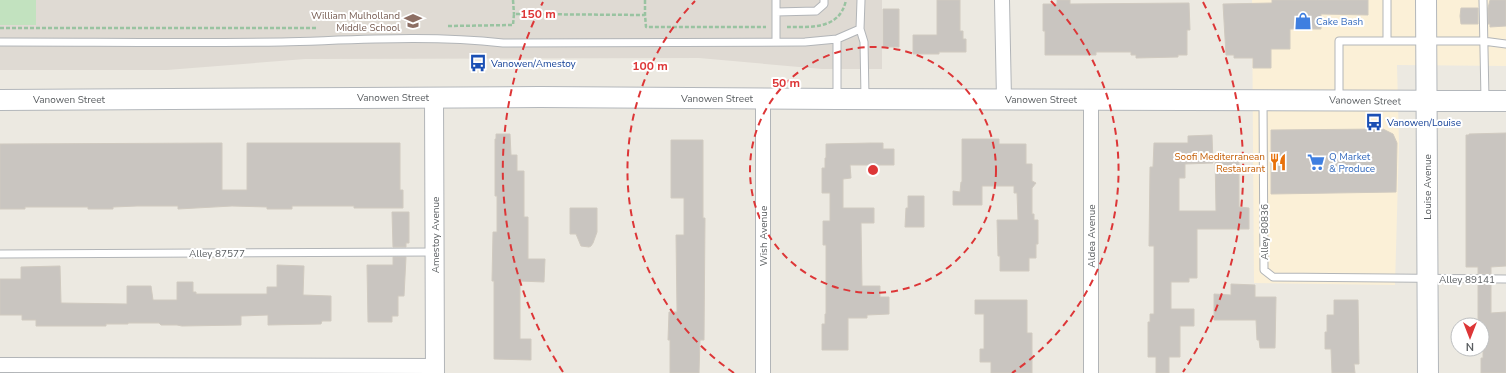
<svg xmlns="http://www.w3.org/2000/svg" width="1506" height="373" font-family="'Nunito Sans',sans-serif">
	<rect width="100%" height="100%" fill="#ece9e1"/>
	<path fill="#fbf0d7" d="M1252 0H1506V66L1397 65 1399 143 1395 285 1254 283Z"/>
	<path fill="#dfdad3" d="M0 0H882V69H822L699 58 305 59 167 70H0Z"/>
	<path fill="#c2e2bf" d="M0 0H36V25H0Z"/>
	<path fill="#c9c5c0" stroke="#d0cac0" d="M937 0H960V31H963V39H966V52H939V54H913V35H937Z
		M1057 0H1070V4L1189 3 1190 30H1187V55H1178V57L1136 58V55H1131V52H1096V55H1045V31H1043V4H1057Z
		M1272 0H1368V15L1321 14V29H1290V49H1271V68H1253V58H1234V55H1226L1223 4 1272 3Z
		M1490 0H1506V26L1490 27V24H1488V8Z
		M1461 8H1478V24H1461L1460 16Z
		M883 9H899V47H883Z
		M1383 129 1393 134 1397 143 1396 192 1271 194V130Z
		M1506 133V266L1491 267V274H1478V267H1466V135H1469V134Z
		M496 134H510L511 155H517V171H524V217H528V259H545L544 282 520 281V339H531V360L494 359V281H492L493 232H497V196H495V139H496Z
		M1212 135 1213 163 1185 164V178H1179V211H1216L1215 154H1239V207L1249 208V229H1197V278H1189V282H1171V309H1194V326H1180V357H1169V373H1156V357H1148V322H1150V314H1154V246H1149L1150 167H1153L1154 143H1188V136Z
		M962 139H999V144H1026V164H1032V181L1036 183 1032 188V214H1034V220H1038V244H1036V258H1029V271H1000V256H998L997 220H1018L1017 193H1014V186H982V205H953V191L960 192 961 182H962Z
		M671 140H703V218H705L704 340H700L699 373H670V340H668L669 312H677L676 235H684V198H671Z
		M222 143V190H247V143H400V190H403V208H354V206H292V209H267V207L232 206 178 209V206H137L113 207V209H88V207H25V209H0V144Z
		M871 143H883V149H894V165H850L851 178 843 179V208H874V223H861L862 286H880V297H889V314L867 315V318H848V350H822V324H825V314H826V245H823V221H830V193H822V168H825V158H826V144Z
		M908 196H924V227H905L906 208H908Z
		M570 208H597V232L593 243 591 246 589 247 581 246 576 234H570Z
		M392 212H409V243H406V247H393Z
		M393 257H406L404 296H398V316H392V322H368L367 265H393Z
		M277 265 304 266 303 295 331 296V321H322L321 324 268 325V315L241 316V325L182 326 177 325H161L159 323H128V324H106V326H36V320H22V315H0V279H21V267L60 266 61 303 127 304V286H151L153 300H177V282H193V292H196V294H267V287H277Z
		M1231 284 1255 285V297H1276L1275 348H1260L1259 340H1257L1256 320H1214V294L1231 295Z
		M1478 284H1491V313L1506 312V373H1481V358H1483V326L1478 325Z
		M975 300H1027V333H1032V373H991V362H980V349H984V314H975Z
		M1334 300H1358L1359 364H1354L1355 373H1332L1331 349H1325V332H1327V315H1334Z"/>
	<g fill="none" stroke-linecap="round" stroke-linejoin="round">
		<g stroke="#b2b5b8" stroke-width="9">
			<path id="service" d="M861 0 860 29 864 42 865 97
				M1483 0 1485 99
				M776 12 816 11 824 4V0
				M837 39V97
				M1387 41H1483L1506 44
				M0 42C94 42 188 43 282 42 356 40 429 35 503 43L805 42 837 39 860 29
				M776 42V0
				M1339 98V41H1387V0
				M1263 101 1264 270 1273 277 1506 279
				M0 254 434 252"/>
		</g>
		<g stroke="#b2b5b8" stroke-width="16">
			<path id="minor" d="M1002 0 1004 99
				M763 99V373
				M1091 99V373
				M0 365 435 366"/>
		</g>
		<g stroke="#b2b5b8" stroke-width="20">
			<path id="tertiary" d="M434 97 435 373"/>
		</g>
		<g stroke="#b3b7bb" stroke-width="22">
			<path id="secondary" d="M1426 0 1428 373
				M0 100 540 97 838 99 1506 101"/>
		</g>
		<path stroke="#99c3a1" stroke-width="2.5" stroke-dasharray="4 2" stroke-linecap="butt" d="M513 0 514 14
			M645 0V15
			M448 26 513 25 514 14 645 15 646 27H766
			M787 27C810 27 840 30 846 0
			M0 28H317"/>
		<use href="#service" stroke="#fff" stroke-width="7"/>
		<use href="#minor" stroke="#fff" stroke-width="14"/>
		<use href="#tertiary" stroke="#fff" stroke-width="18"/>
		<use href="#secondary" stroke="#fff" stroke-width="20"/>
	</g>
	<g fill="none" stroke="#dd3637" stroke-width="2" stroke-dasharray="7 5">
		<circle cx="873" cy="170" r="123"/>
		<path d="M734 373A246 246 0 0 1 695 1M1051 1A246 246 0 0 1 1012 373"/>
		<path d="M563 372A370 370 0 0 1 543 2M1203 2A370 370 0 0 1 1183 372"/>
	</g>
	<defs>
		<g id="school-bare" transform="scale(1.38)"><path d="M0-5L7-2L0 1L-7-2ZM-4 1L0 2.5L4 1V4Q0 6-4 4Z" fill="#8d6e63" stroke="#fff" stroke-width="2.5" paint-order="stroke"/></g>
		<g id="shop-bare" transform="scale(1.38)"><path d="M-5-2.5h2.3a2.7 3.5 0 0 1 5.4 0H5L5.5 6h-11ZM-1.5-2.5h3a1.5 2.3 0 0 0-3 0Z" fill="#3f7fe0" stroke="#fff" stroke-width="2.5" paint-order="stroke"/></g>
		<g id="bus-bare" transform="scale(1.38)"><path d="M-5-6H5V4H4V6H2V4H-2V6H-4V4H-5ZM-3.5-4V0h7V-4ZM-3.5 1.2v1.5H-2V1.2ZM2 1.2v1.5H3.5V1.2Z" fill="#1a4fb4" stroke="#fff" stroke-width="2.5" paint-order="stroke"/></g>
		<g id="restaurant-bare" transform="scale(1.38)"><path d="M-5-6h1v4h1v-4h1v4h1v-4h1v5L-1.5 .5V6h-2V.5L-5-1ZM5-6V6H3V1.5H1.5Q1.5-4 5-6Z" fill="#e8710a" stroke="#fff" stroke-width="2.5" paint-order="stroke"/></g>
		<g id="supermarket-bare" transform="scale(1.38)"><path d="M-6-5.5h2.5l.6 2H6L4.5 2H-2.5L-4.4-4H-6ZM-1.5 3.2a1.3 1.3 0 1 0 .1 0ZM3 3.2a1.3 1.3 0 1 0 .1 0Z" fill="#3f7fe0" stroke="#fff" stroke-width="2.5" paint-order="stroke"/></g>
	</defs>
	<g fill-rule="evenodd">
		<use href="#school-bare" x="413" y="21"/>
		<use href="#shop-bare" x="1303" y="21"/>
		<use href="#bus-bare" x="478" y="63"/>
		<use href="#bus-bare" x="1374" y="122"/>
		<use href="#restaurant-bare" x="1278" y="162"/>
		<use href="#supermarket-bare" x="1316" y="162"/>
	</g>
	<g text-anchor="middle" stroke-width="4" stroke-linejoin="round" paint-order="stroke">
		<g font-size="10" fill="#785e54" stroke="#fff" text-anchor="end">
			<text x="400" y="19">William Mulholland<tspan x="400" dy="12">Middle School</tspan></text>
		</g>
		<g font-size="10" fill="#366cbe" stroke="#fff" text-anchor="start">
			<text x="1316" y="25">Cake Bash</text>
			<text x="1329" y="160">Q Market<tspan x="1329" dy="12">&amp; Produce</tspan></text>
		</g>
		<g font-size="10" fill="#164399" stroke="#fff" text-anchor="start">
			<text x="491" y="67">Vanowen/Amestoy</text>
			<text x="1387" y="126">Vanowen/Louise</text>
		</g>
		<g font-size="10" fill="#5a5e61" stroke="#fff">
			<text x="393" y="101">Vanowen Street</text>
			<text x="717" y="102">Vanowen Street</text>
			<text x="69" y="103">Vanowen Street</text>
			<text x="1041" y="103">Vanowen Street</text>
			<text transform="translate(1365 100) rotate(1)" y="4">Vanowen Street</text>
			<text transform="translate(1427 187) rotate(-90)" y="4">Louise Avenue</text>
			<text transform="translate(1264 232) rotate(-90)" y="4">Alley 80836</text>
			<text transform="translate(435 235) rotate(-90)" y="4">Amestoy Avenue</text>
			<text transform="translate(763 236) rotate(-90)" y="4">Wish Avenue</text>
			<text transform="translate(1091 236) rotate(-90)" y="4">Aldea Avenue</text>
			<text x="217" y="257">Alley 87577</text>
			<text x="1467" y="283">Alley 89141</text>
		</g>
		<g font-size="10" fill="#c56008" stroke="#fff" text-anchor="end">
			<text x="1265" y="160">Soofi Mediterranean<tspan x="1265" dy="12">Restaurant</tspan></text>
		</g>
	</g>
	<circle cx="873" cy="170" r="6" fill="#dd3637" stroke="#fff" stroke-width="2"/>
	<g font-size="12" text-anchor="middle" font-weight="bold" fill="#dd3637" stroke="#fff" stroke-width="4" stroke-linejoin="round" paint-order="stroke">
		<text x="538" y="18">150 m</text>
		<text x="650" y="70">100 m</text>
		<text x="786" y="87">50 m</text>
	</g>
	<g transform="translate(1470 337) rotate(180)"><circle r="19" fill="#ffffff" stroke="#bdbfc0"/>
	<path d="M0-3L7 15L0 10L-7 15Z" fill="#dd3637"/>
	<text y="-6" font-size="11" font-weight="bold" text-anchor="middle" fill="#5a5e61">N</text>
	</g>
</svg>
